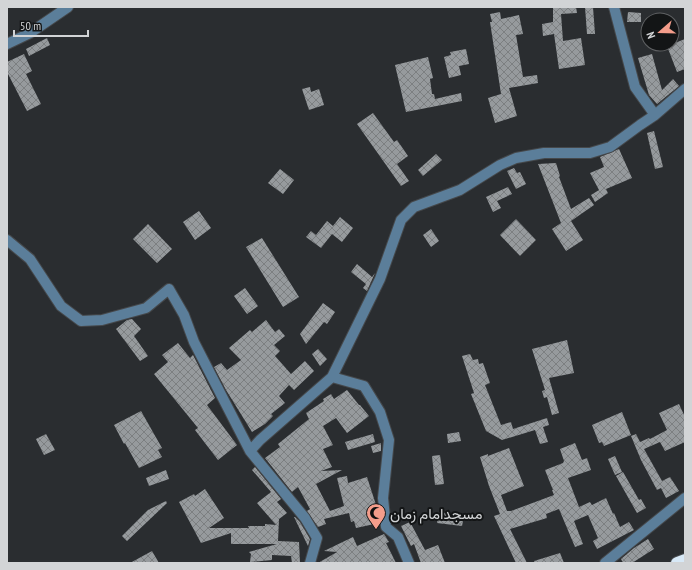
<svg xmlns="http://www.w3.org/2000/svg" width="692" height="570" font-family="'PT Sans Narrow',Vazirmatn,sans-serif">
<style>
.building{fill:url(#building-cross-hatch)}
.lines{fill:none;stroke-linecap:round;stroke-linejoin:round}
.minor-casing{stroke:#45484b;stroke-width:12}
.highway-casing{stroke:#45484b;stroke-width:14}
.minor{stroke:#5b7e9a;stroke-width:10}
.highway{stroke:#d7e8f6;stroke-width:12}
.labels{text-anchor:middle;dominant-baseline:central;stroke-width:4;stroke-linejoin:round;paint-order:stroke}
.poi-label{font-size:15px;fill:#d2d4d6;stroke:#131516;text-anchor:start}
</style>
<defs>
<pattern id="building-cross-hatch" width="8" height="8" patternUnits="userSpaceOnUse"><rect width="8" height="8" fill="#969a9d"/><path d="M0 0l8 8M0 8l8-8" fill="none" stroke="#7c7f81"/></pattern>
</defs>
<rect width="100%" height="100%" fill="#2a2d30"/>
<path class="building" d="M 553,7 L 576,7 L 577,13 L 561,14 L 563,41 L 581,38 L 585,65 L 559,69 L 554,34 L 543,36 L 542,24 L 553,22 Z
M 585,7 L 593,7 L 595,34 L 587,34 Z
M 500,12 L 501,19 L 519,15 L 523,34 L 516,35 L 523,77 L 537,75 L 538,83 L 509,88 L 517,116 L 495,123 L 488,98 L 501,94 L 490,22 L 492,22 L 490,14 Z
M 628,12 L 641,13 L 641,22 L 627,22 Z
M 47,38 L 50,45 L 29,56 L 26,49 Z
M 685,39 L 685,69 L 677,72 L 667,46 Z
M 466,49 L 469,64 L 459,66 L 461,75 L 449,78 L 444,57 L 451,55 L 450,52 Z
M 24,54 L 32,71 L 26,74 L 41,104 L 27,111 L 7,72 L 7,62 Z
M 652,54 L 662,90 L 673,79 L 679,86 L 657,104 L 649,95 L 638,58 Z
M 428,57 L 433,78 L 430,79 L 432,94 L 434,94 L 435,99 L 461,93 L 462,101 L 406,112 L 395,65 Z
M 310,87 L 311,92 L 319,89 L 324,105 L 309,110 L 302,89 Z
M 373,113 L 394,142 L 397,140 L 408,156 L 397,164 L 409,181 L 401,186 L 357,124 Z
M 654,131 L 663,167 L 655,169 L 647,133 Z
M 619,149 L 632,178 L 606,189 L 608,193 L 595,202 L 591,195 L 599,190 L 590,173 L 604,167 L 600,157 Z
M 436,154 L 442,160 L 423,176 L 418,170 Z
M 556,163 L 560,176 L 559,177 L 571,209 L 589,198 L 594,205 L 571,221 L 583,240 L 566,251 L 552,229 L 561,223 L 538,164 Z
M 514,168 L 517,173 L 520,172 L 526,184 L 516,189 L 507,171 Z
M 280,169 L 294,180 L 283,194 L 268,183 Z
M 508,187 L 512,194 L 497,201 L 501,208 L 493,212 L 486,197 Z
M 199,211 L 211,228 L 195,240 L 183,222 Z
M 340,217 L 353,228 L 342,242 L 332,234 L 321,248 L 306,237 L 311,231 L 316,235 L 327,221 L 333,226 Z
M 516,219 L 536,240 L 520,256 L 500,235 Z
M 148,224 L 172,249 L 157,263 L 133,239 Z
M 431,229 L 439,241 L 431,247 L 423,235 Z
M 262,238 L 299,297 L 283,307 L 246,247 Z
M 357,264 L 372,277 L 375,273 L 367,291 L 363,288 L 366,284 L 351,272 Z
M 245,288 L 258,306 L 247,314 L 234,296 Z
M 323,303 L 335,312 L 327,324 L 324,322 L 306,344 L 300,334 Z
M 132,319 L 141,329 L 134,336 L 148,356 L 140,361 L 116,329 L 127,320 Z
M 266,320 L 275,332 L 279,329 L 285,336 L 274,345 L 280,351 L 275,356 L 291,374 L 305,361 L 314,371 L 294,390 L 289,385 L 279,396 L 285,403 L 271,414 L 273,416 L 265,424 L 252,432 L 226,390 L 214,367 L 221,363 L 227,370 L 241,360 L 229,348 L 250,330 L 252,332 Z
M 567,340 L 574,373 L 549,378 L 559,413 L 552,415 L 547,397 L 544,398 L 542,391 L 545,390 L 532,349 Z
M 178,343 L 190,358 L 193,355 L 215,398 L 207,405 L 237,445 L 218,460 L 195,430 L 198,428 L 154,374 L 168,362 L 162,355 Z
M 318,349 L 327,359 L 320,366 L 312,354 Z
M 470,354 L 473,360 L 478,359 L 479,364 L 483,363 L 490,383 L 485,385 L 501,425 L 511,422 L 513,429 L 547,418 L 549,425 L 543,427 L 548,442 L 540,444 L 535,430 L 502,440 L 486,431 L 471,394 L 474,393 L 462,356 Z
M 347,390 L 359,405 L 360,405 L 369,416 L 347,433 L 336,418 L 323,426 L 333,445 L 323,449 L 332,467 L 321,471 L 342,470 L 316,484 L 330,511 L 344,506 L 337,478 L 347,476 L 348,483 L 367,477 L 377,508 L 379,523 L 356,528 L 354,521 L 351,522 L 349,513 L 324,519 L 326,524 L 318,527 L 307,511 L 310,509 L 298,487 L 292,492 L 265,458 L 280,447 L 278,444 L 309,419 L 306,413 L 324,401 L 323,399 L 331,394 L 334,399 Z
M 679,404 L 685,417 L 685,442 L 665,451 L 660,442 L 644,449 L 662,481 L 670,477 L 679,491 L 666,498 L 661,488 L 657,490 L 641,460 L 631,436 L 636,434 L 640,442 L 649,438 L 650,439 L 667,430 L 659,413 Z
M 141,411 L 162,448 L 158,450 L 162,457 L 139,468 L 125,443 L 124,444 L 114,425 Z
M 622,412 L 631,435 L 604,446 L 602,442 L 599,443 L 592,425 Z
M 459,432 L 461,441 L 448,443 L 447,434 Z
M 46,434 L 55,450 L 44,455 L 36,439 Z
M 373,434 L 375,442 L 348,450 L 345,442 Z
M 381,443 L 381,451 L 373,453 L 371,446 Z
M 575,443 L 582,460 L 587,458 L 591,470 L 568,478 L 579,507 L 590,502 L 592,505 L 606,498 L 613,514 L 614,513 L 620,527 L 629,522 L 634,530 L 597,549 L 593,541 L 598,538 L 588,515 L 574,521 L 583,544 L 575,547 L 559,509 L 546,514 L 547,518 L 510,529 L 527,563 L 516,563 L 494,516 L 500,514 L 489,486 L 480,457 L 488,454 L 488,456 L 509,448 L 524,486 L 501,495 L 507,511 L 511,511 L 554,495 L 552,490 L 553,490 L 545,470 L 563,463 L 564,461 L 560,449 Z
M 440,455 L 444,484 L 435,485 L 432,456 Z
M 615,456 L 622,472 L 615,475 L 608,459 Z
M 255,467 L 281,499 L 277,502 L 287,513 L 279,519 L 278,541 L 299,542 L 300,563 L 292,563 L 291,556 L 272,555 L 272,560 L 250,562 L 251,554 L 249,552 L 277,544 L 231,544 L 231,533 L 201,543 L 179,502 L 194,494 L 195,496 L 205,489 L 224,518 L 209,528 L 249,528 L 248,526 L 265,526 L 265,524 L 276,525 L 257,503 L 271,492 L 252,470 Z
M 166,470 L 169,479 L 149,486 L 146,478 Z
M 623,472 L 639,500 L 641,499 L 646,508 L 637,513 L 616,476 Z
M 166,501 L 167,503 L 127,541 L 122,536 L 148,510 Z
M 439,512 L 464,516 L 462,526 L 437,523 Z
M 294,517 L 295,517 L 300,522 L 310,539 L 308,546 Z
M 410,522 L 425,550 L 438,545 L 445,563 L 421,563 L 414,544 L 411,546 L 401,526 Z
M 384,534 L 389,542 L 386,543 L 396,563 L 318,563 L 337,552 L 324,551 L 353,537 L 357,546 Z
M 648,539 L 654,549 L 632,563 L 623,563 L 621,559 L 634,548 Z
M 152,551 L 159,563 L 130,563 Z
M 560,553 L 564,563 L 534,563 L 534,561 Z"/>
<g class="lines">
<g class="minor-casing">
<path id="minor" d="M 614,7 L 635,87 L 655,115
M 7,44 L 30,33 L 68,7
M 7,240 L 30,259 L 61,306 L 81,321 L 102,320 L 146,308 L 169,289 L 184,315 L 194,342 L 250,451 L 305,518 L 317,538 L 310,563
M 332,377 L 364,386 L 380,412 L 389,440 L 383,498 L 386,527 L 398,537 L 409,563
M 250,451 L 260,440 L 332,377 L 380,279 L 401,220 L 414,207 L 460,190 L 500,165 L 516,158 L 544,153 L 590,153 L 610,147 L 640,125 L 655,115 L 685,89
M 605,563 L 685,498"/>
</g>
<g class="highway-casing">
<path id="highway" d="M 677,563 L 685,560"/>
</g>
<use href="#minor" class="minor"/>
<use href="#highway" class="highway"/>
</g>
<defs>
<g id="mosque-pin" transform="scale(1)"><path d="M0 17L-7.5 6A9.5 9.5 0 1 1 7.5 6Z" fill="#f49d8b" stroke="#131516"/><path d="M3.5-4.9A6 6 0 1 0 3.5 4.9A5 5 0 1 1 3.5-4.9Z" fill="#111"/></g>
</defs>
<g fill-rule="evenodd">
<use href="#mosque-pin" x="376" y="513"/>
</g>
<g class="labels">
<g class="poi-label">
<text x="390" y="513">مسجدامام زمان</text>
</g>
</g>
<rect width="692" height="570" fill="none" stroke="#d2d4d6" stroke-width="16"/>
<g transform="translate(660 32) rotate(250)"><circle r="19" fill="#131516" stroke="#5f6163"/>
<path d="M0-3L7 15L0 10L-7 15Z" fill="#f49d8b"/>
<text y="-6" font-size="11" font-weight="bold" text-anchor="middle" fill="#d2d4d6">N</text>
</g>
<path d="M14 30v6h74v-6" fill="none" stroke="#d2d4d6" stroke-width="2"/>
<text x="20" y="30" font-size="12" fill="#d2d4d6" stroke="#131516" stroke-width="3" paint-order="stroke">50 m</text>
</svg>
